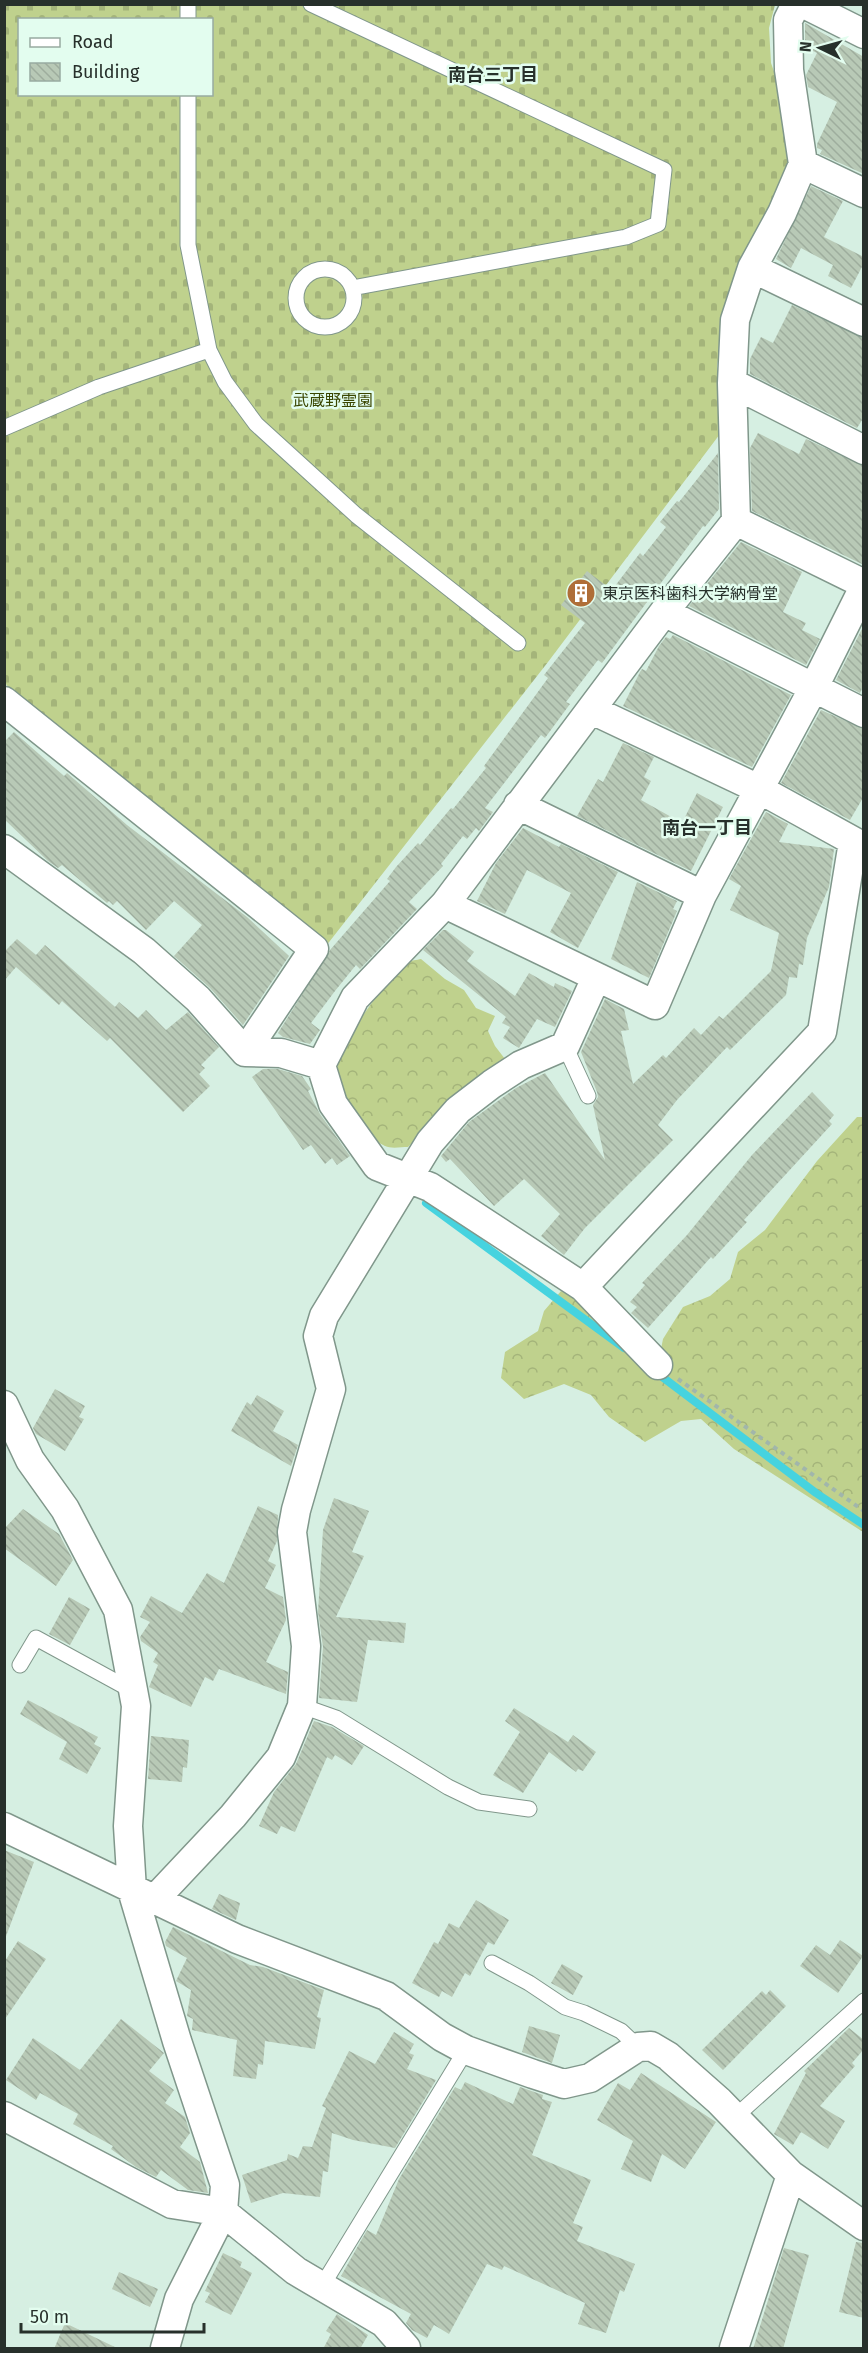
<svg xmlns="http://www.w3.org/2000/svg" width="868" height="2353" font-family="'Fira Sans','Noto Sans JP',sans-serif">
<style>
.forest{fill:url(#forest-crowns)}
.cemetery{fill:url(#cemetery-stones);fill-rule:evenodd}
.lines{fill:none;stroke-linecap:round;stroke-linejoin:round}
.stream{stroke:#46d3df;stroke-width:8}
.building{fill:url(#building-back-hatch)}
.lane-casing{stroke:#80978b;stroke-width:17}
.street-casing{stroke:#80978b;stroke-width:31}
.path{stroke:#a1b6ab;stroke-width:4;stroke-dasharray:4.5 4.5;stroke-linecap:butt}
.lane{stroke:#fff;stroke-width:15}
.street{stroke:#fff;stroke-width:28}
.labels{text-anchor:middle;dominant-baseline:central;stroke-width:5;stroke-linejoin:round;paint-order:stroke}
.park-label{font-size:16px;fill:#3a4600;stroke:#e3fdef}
.poi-label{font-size:16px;fill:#27302b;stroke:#e3fdef;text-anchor:start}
.neighbourhood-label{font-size:18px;font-weight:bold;fill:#27302b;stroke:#e3fdef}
</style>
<defs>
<pattern id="forest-crowns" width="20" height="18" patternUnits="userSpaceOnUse" patternTransform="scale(1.5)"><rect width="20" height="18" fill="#bfd18d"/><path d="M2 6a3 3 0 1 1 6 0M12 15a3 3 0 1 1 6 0" fill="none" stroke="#a4b47a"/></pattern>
<pattern id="cemetery-stones" width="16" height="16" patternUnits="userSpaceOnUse" patternTransform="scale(1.5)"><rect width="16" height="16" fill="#bfd18d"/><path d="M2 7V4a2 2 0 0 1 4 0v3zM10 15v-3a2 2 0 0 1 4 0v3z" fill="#a4b47a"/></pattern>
<pattern id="building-back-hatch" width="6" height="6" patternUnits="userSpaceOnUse" patternTransform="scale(1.5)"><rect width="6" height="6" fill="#b8c9b6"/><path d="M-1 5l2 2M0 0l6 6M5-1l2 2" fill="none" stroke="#9ead9d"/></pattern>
</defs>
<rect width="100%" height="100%" fill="#d6efe2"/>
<path class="forest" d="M 421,959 L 445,979 L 464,990 L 476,1008 L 495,1016 L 488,1031 L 495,1046 L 505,1059 C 475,1090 438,1115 408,1147 C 401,1147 391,1149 385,1146 C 359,1134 333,1098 335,1068 C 336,1049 390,974 407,963 C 411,960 417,960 421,959 Z
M 857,1117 L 863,1117 L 863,1532 L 734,1449 L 701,1419 L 681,1421 L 645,1442 L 609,1417 L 591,1395 L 564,1384 L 524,1399 L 501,1378 L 505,1352 L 538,1331 L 544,1311 L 561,1291 L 661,1349 L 663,1339 L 683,1307 L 710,1296 L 730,1279 L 738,1252 L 765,1230 L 817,1161 Z"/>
<path class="cemetery" d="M 4,5 L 775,5 L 769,28 L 771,63 L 779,86 L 790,155 L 772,210 L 723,320 L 717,367 L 726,426 L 548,662 L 326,946 L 20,701 L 5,683 ZM 20,20 L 212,20 L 212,94 L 20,94 Z"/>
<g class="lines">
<path class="stream" d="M 426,1203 L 624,1348
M 657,1373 L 816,1493 L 864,1525"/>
</g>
<path class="building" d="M 805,23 L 864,57 L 864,174 L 820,154 L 822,150 L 817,148 L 817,144 L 837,102 L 808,87 L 806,75 L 817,53 L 805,47 Z
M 811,186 L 843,201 L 824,237 L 864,257 L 864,263 L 851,288 L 828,276 L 833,265 L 801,248 L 791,268 L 776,259 Z
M 792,305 L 864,338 L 864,417 L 857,428 L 750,374 L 750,359 L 761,337 L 773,343 Z
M 758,433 L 799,454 L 806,439 L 864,466 L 864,565 L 752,511 L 750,448 Z
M 718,453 L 719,509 L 705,527 L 703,526 L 602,663 L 598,660 L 566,702 L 570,704 L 545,738 L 541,735 L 485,808 L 493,812 L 479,831 L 476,828 L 467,839 L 463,836 L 441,864 L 443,866 L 409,902 L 417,909 L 360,969 L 356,965 L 335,991 L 311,1023 L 320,1030 L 310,1044 L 283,1037 L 278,1033 L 330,950 L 390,881 L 387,879 L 396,867 L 418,843 L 420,845 L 451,808 L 453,809 L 486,768 L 484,766 L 548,678 L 544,675 L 585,623 L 561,605 L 587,571 L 612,590 L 640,553 L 643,556 L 666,527 L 660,522 L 677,501 L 679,502 Z
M 741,542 L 802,572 L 783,612 L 806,623 L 802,630 L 820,639 L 806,665 L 689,606 Z
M 864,625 L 864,685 L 860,693 L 836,680 Z
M 673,635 L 791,695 L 752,767 L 623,706 L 640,672 L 642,669 L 646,671 L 659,646 L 666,637 L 670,639 Z
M 821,710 L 864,729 L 864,796 L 850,820 L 781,783 Z
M 14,732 L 64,776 L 67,773 L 127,825 L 247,917 L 289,956 L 243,1025 L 210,988 L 174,956 L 202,925 L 174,901 L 146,930 L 117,901 L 113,905 L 109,901 L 107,903 L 62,865 L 58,868 L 48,861 L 4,819 L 4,742 Z
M 623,743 L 654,757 L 644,777 L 651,781 L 641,800 L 682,823 L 697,793 L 723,807 L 691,871 L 577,816 L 598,779 L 603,782 Z
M 766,812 L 788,824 L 779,842 L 834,849 L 829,887 L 807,938 L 803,965 L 799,964 L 797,978 L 789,977 L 786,995 L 730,1050 L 727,1047 L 677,1100 L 658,1125 L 673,1140 L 585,1228 L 564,1255 L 541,1236 L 560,1214 L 524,1179 L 494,1206 L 450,1159 L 446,1162 L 441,1156 L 469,1122 L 516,1088 L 545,1073 L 605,1160 L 593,1105 L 598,1097 L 597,1092 L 581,1052 L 605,999 L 624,1009 L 629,1030 L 621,1031 L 633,1084 L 663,1055 L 666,1058 L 694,1028 L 701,1035 L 719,1016 L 723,1019 L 771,971 L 779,933 L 730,910 L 741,886 L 729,879 Z
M 523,828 L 559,847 L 561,844 L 618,872 L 578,948 L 550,932 L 571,893 L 527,870 L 505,914 L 477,901 L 496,863 Z
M 637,882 L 677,901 L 673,909 L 677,911 L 649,978 L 611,959 Z
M 443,930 L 446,930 L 474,952 L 467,961 L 515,996 L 529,973 L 554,987 L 555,983 L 572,991 L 555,1027 L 537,1019 L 519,1048 L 503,1038 L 510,1027 L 502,1023 L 506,1017 L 423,950 Z
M 17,939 L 36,955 L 45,945 L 115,1007 L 119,1002 L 138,1018 L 146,1010 L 166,1030 L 188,1012 L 219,1047 L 201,1065 L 205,1068 L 199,1074 L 210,1086 L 183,1112 L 110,1038 L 107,1041 L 62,1001 L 59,1005 L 16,967 L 4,981 L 4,952 Z
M 263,1069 L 278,1069 L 302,1076 L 311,1089 L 308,1091 L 320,1114 L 350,1156 L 337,1165 L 332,1158 L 325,1164 L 311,1145 L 303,1150 L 252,1077 Z
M 812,1092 L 834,1115 L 829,1121 L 832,1124 L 744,1220 L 747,1222 L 713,1259 L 711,1257 L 648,1328 L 631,1313 L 637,1307 L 630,1302 L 645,1285 L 642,1283 L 687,1235 L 752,1155 Z
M 55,1389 L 85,1406 L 79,1417 L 84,1419 L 65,1451 L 36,1434 L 33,1428 Z
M 257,1395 L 284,1411 L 273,1431 L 298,1445 L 291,1466 L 231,1431 L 247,1402 L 251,1405 Z
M 334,1498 L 369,1511 L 352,1552 L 364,1556 L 336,1617 L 406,1623 L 404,1643 L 368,1640 L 357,1702 L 319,1698 L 323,1647 L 318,1612 L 323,1530 Z
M 258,1506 L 278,1515 L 277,1541 L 268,1561 L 276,1565 L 265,1588 L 283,1597 L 286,1620 L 266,1662 L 288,1672 L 286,1694 L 219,1669 L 213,1681 L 205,1677 L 191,1707 L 149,1687 L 158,1665 L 153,1662 L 158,1653 L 141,1641 L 140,1637 L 150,1622 L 140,1617 L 151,1596 L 182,1613 L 207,1573 L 224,1583 Z
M 23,1509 L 59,1534 L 73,1560 L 56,1586 L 4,1548 L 4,1529 Z
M 69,1597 L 90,1609 L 70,1645 L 49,1634 Z
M 28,1700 L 98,1737 L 94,1744 L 101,1748 L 87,1774 L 59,1759 L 67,1742 L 20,1714 Z
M 514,1708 L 568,1742 L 573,1735 L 596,1752 L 583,1771 L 578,1769 L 576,1772 L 549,1752 L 523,1793 L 493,1775 L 520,1732 L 505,1721 Z
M 314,1721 L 332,1727 L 364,1746 L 352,1765 L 335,1755 L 332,1760 L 327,1757 L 295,1832 L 281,1826 L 277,1834 L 259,1826 L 274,1792 L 296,1764 Z
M 151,1736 L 189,1740 L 187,1768 L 183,1767 L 182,1782 L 148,1779 Z
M 4,1850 L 34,1862 L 5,1939 L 4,1939 Z
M 219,1894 L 240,1903 L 236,1920 L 212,1909 Z
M 476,1900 L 509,1920 L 494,1945 L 488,1942 L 470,1976 L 465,1973 L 452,1997 L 442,1991 L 439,1997 L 412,1983 L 434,1942 L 438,1944 L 449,1923 L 459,1928 Z
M 173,1927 L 250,1965 L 263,1967 L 324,1990 L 317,2017 L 321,2018 L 315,2049 L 265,2041 L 263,2065 L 258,2064 L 256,2079 L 233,2076 L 237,2040 L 192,2030 L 193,2019 L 187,2016 L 191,1990 L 176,1981 L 187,1958 L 166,1946 L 165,1942 Z
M 840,1940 L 863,1956 L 838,1993 L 800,1966 L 816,1945 L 830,1955 Z
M 18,1941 L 46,1959 L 5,2019 L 5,1961 Z
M 562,1964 L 583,1976 L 573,1995 L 551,1983 Z
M 770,1990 L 786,2006 L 723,2070 L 702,2050 L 762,1991 L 766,1995 Z
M 121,2019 L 164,2053 L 149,2071 L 174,2090 L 165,2103 L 185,2117 L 190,2133 L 180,2147 L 200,2162 L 208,2193 L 188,2190 L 161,2170 L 156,2177 L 136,2167 L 111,2149 L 113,2146 L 73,2124 L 78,2114 L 40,2093 L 36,2100 L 6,2080 L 33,2038 L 80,2070 Z
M 529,2026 L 560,2035 L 552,2063 L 522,2052 Z
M 849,2028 L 864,2040 L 864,2049 L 852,2063 L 855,2066 L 820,2106 L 845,2121 L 828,2149 L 801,2132 L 793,2145 L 774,2134 L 806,2073 L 804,2071 Z
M 394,2032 L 414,2044 L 409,2053 L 414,2055 L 407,2069 L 436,2080 L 395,2148 L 353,2140 L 332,2133 L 328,2172 L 323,2171 L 320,2197 L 283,2193 L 251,2203 L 242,2175 L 287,2160 L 288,2154 L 298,2158 L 303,2146 L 312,2147 L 326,2108 L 322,2106 L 349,2051 L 375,2064 Z
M 641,2073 L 716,2122 L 685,2169 L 662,2154 L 651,2182 L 621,2169 L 633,2141 L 597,2120 L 618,2083 L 630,2090 Z
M 465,2082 L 513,2104 L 520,2087 L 543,2095 L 542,2099 L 552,2102 L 532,2155 L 591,2180 L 573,2223 L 583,2227 L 577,2241 L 635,2264 L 624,2292 L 620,2290 L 606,2333 L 578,2324 L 585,2303 L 504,2266 L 502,2270 L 487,2264 L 449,2334 L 434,2325 L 427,2338 L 412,2330 L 406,2323 L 411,2314 L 341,2276 L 367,2230 L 376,2235 L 399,2179 L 455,2087 L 461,2090 Z
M 856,2242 L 864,2243 L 864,2318 L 839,2312 Z
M 784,2248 L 809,2255 L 783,2349 L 753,2349 Z
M 223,2253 L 242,2262 L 240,2267 L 252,2273 L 231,2315 L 205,2302 L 210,2293 L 205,2291 Z
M 119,2272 L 158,2289 L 150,2307 L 112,2289 Z
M 337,2314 L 368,2335 L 360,2349 L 323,2349 L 331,2334 L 326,2331 Z
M 65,2323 L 119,2349 L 54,2349 Z"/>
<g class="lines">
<g class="lane-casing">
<path id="lane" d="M 311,4 L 664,170 L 658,224 L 626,237 L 352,288
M 188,20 L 188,4
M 188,94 L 188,245 L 209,350 L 225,382 L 256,424 L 356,515 L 518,643
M296 298a29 29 0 1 1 58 0a29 29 0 1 1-58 0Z
M 4,428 L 99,387 L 209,350
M 565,1046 L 588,1096
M 20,1665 L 36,1638 L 133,1691
M 302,1706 L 336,1718 L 448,1787 L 479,1802 L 529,1809
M 492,1963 L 529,1983 L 565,2007 L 584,2013 L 621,2031 L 638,2047
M 735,2117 L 864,2001
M 322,2286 L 466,2050"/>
</g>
<g class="street-casing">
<path id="street" d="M 804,4 L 864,34
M 803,164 L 864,193
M 752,268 L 864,322
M 732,383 L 864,450
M 736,521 L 864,584
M 664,612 L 864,713
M 4,701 L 314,949 L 245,1052
M 592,710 L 759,789 L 864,847
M 518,805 L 702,895
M 4,849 L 144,951 L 198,999 L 245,1052 L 281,1053 L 321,1065 L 333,1104 L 377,1166 L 430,1187 L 583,1287 L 658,1365
M 445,904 L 655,1005 L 702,895 L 813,689 L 864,587
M 321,1065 L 355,998 L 445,904 L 664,612 L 736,521 L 732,383 L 735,320 L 752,268 L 782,213 L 803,164 L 789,70 L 788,20 L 796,4
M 583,1287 L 822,1032 L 853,842
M 4,1405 L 30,1460 L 65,1509 L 118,1610 L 136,1706 L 128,1826 L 132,1890 L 177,2041 L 225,2185 L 223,2212 L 179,2299 L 165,2348
M 4,1827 L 237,1939 L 386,1996 L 442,2037 L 466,2050 L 533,2074 L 564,2084 L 590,2078 L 638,2047 L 651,2046 L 668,2056 L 719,2101 L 791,2175 L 864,2226
M 154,1900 L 233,1816 L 281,1757 L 302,1706 L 306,1646 L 292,1532 L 296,1510 L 331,1389 L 318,1336 L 324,1316 L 430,1142 L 458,1110 L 492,1084 L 521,1065 L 565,1046 L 596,978
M 4,2116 L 172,2204 L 223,2212 L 296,2271 L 384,2323 L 406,2348
M 734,2348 L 791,2175"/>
</g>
<path class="path" d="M 678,1379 L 864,1511"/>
<use href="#lane" class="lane"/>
<use href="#street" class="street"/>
</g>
<defs>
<g id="building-disc" transform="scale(1.5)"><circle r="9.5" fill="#af6e38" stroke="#e3fdef"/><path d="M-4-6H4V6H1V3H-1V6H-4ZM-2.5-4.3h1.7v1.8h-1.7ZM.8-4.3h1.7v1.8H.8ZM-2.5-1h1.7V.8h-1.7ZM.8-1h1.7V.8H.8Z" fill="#fff"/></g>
</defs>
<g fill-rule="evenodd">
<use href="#building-disc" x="581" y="593"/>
</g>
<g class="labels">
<g class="park-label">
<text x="333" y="400">武蔵野霊園</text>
</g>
<g class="poi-label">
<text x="602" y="593">東京医科歯科大学納骨堂</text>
</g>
<g class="neighbourhood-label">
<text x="493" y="75">南台三丁目</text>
<text x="707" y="828">南台一丁目</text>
</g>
</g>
<rect width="868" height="2353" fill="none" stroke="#27302b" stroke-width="12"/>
<rect x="18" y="18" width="195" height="78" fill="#e3fdef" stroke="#98aba1" stroke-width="1.5"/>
<rect x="30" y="38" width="30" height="9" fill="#ffffff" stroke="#98aba1" stroke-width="1.5"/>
<text x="72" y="48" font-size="18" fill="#27302b">Road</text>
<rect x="30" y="63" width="30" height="18" fill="url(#building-back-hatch)" stroke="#98aba1" stroke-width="1.5"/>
<text x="72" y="78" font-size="18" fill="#27302b">Building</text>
<g transform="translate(820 48) rotate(275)" stroke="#e3fdef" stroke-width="4.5" paint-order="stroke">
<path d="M0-4.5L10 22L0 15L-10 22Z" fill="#27302b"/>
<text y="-9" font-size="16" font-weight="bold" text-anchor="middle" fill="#27302b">N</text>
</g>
<path d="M21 2323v9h183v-9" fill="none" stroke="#27302b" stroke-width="3"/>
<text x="30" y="2323" font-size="18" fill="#27302b" stroke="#e3fdef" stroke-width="4.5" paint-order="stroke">50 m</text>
</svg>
